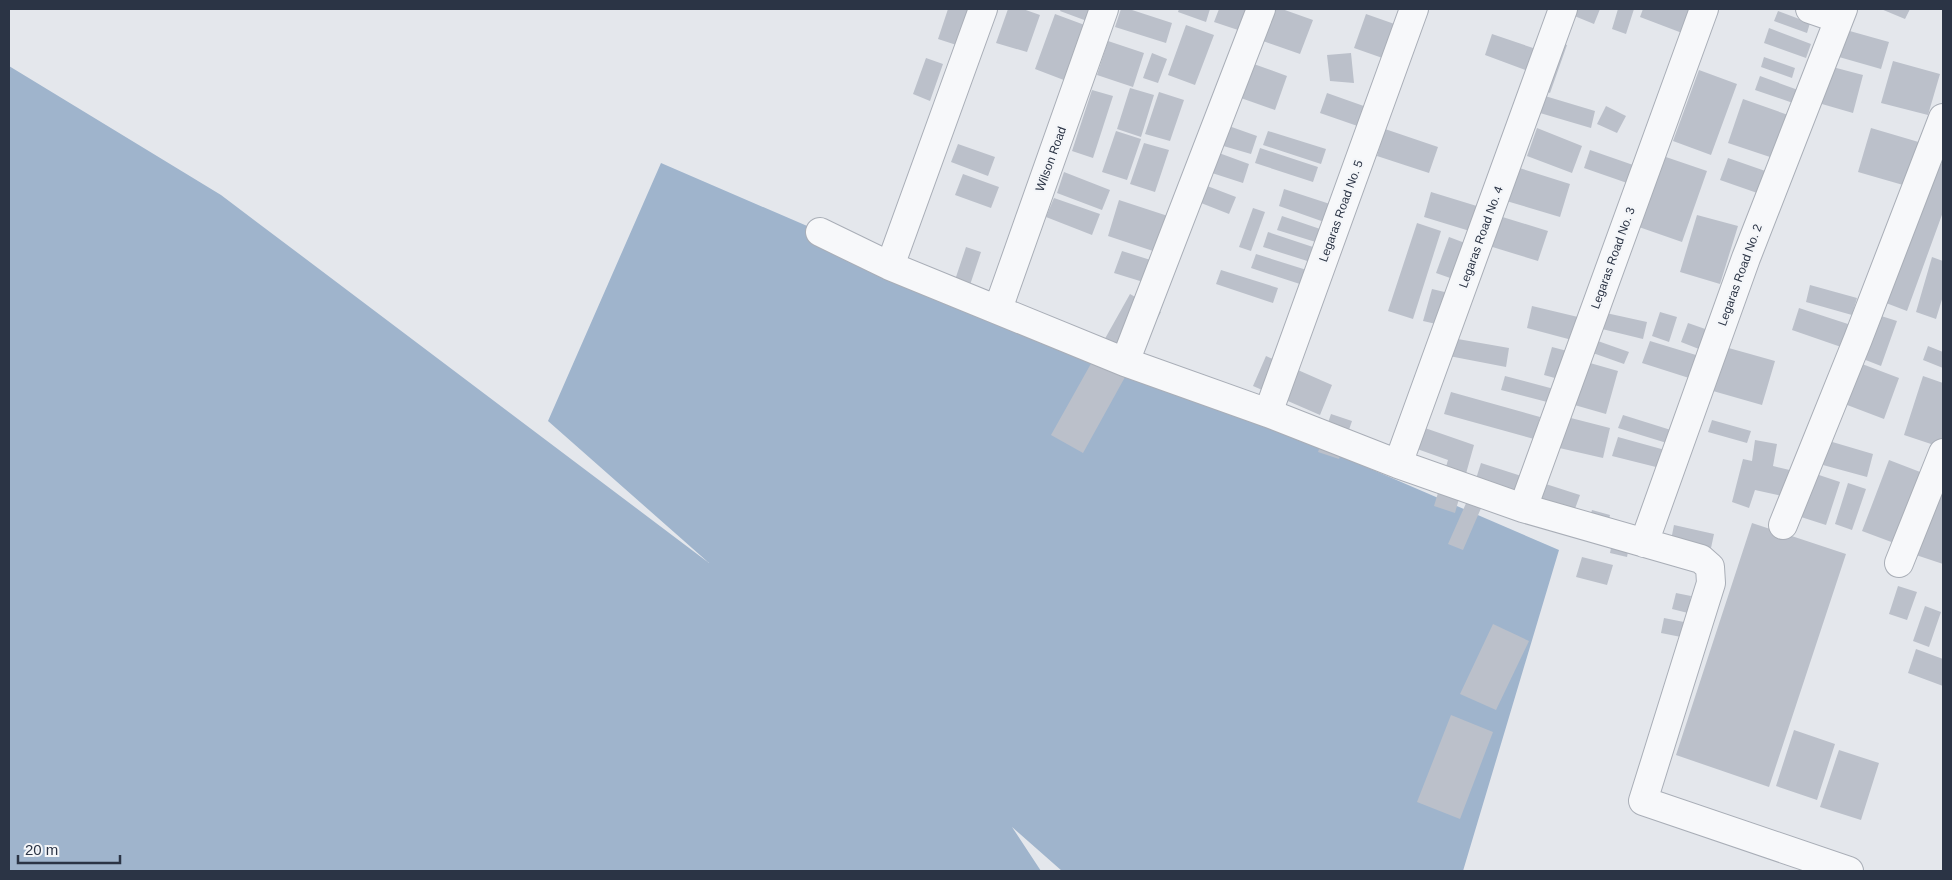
<svg xmlns="http://www.w3.org/2000/svg" width="1952" height="880" font-family="Arial,sans-serif">
<style>
.water{fill:#9fb4cc}
.building{fill:#bbc0ca}
.lines{fill:none;stroke-linecap:round;stroke-linejoin:round}
.street-casing{stroke:#a9aeb7;stroke-width:30}
.street{stroke:#f7f8fa;stroke-width:28}
.labels{text-anchor:middle;dominant-baseline:central;stroke-width:4.5;stroke-linejoin:round;paint-order:stroke}
.street-label{font-size:12px;fill:#2b3445;stroke:#f4f6f9}
</style>
<rect width="100%" height="100%" fill="#e4e7ec"/>
<path class="water" d="M 9,66 L 221,195 L 709,563 L 548,421 L 661,163 L 1559,550 L 1463,871 L 1062,871 L 1012,827 L 1041,871 L 9,871 Z"/>
<path class="building" d="M 948,9 L 992,9 L 978,52 L 938,39 Z
M 1008,9 L 1023,9 L 1040,15 L 1027,52 L 996,43 Z
M 1061,9 L 1092,9 L 1095,24 L 1060,11 Z
M 1121,9 L 1129,9 L 1172,23 L 1166,43 L 1115,27 Z
M 1179,9 L 1210,9 L 1206,22 L 1178,12 Z
M 1219,9 L 1243,9 L 1251,12 L 1244,32 L 1214,22 Z
M 1275,9 L 1282,9 L 1313,20 L 1300,54 L 1263,41 Z
M 1575,9 L 1600,9 L 1594,24 L 1572,15 Z
M 1618,9 L 1634,9 L 1626,34 L 1612,29 Z
M 1643,9 L 1700,9 L 1690,36 L 1640,17 Z
M 1881,9 L 1910,9 L 1905,19 Z
M 1778,11 L 1810,23 L 1807,33 L 1774,21 Z
M 1055,14 L 1090,27 L 1069,82 L 1035,69 Z
M 1366,14 L 1403,27 L 1391,61 L 1354,48 Z
M 1186,25 L 1214,35 L 1195,85 L 1168,75 Z
M 1769,28 L 1811,44 L 1806,58 L 1764,43 Z
M 1839,28 L 1889,42 L 1881,69 L 1832,55 Z
M 1492,34 L 1536,49 L 1528,71 L 1485,55 Z
M 1108,41 L 1144,53 L 1133,87 L 1097,75 Z
M 1555,41 L 1567,45 L 1550,93 L 1539,88 Z
M 1152,53 L 1167,59 L 1158,83 L 1143,78 Z
M 1351,53 L 1354,83 L 1330,81 L 1327,55 Z
M 1764,57 L 1795,68 L 1792,78 L 1761,67 Z
M 926,58 L 943,64 L 930,101 L 913,94 Z
M 1893,61 L 1940,74 L 1928,115 L 1881,103 Z
M 1251,63 L 1287,76 L 1275,110 L 1238,97 Z
M 1825,65 L 1863,75 L 1853,113 L 1815,102 Z
M 1699,70 L 1737,84 L 1711,155 L 1673,141 Z
M 1760,76 L 1798,90 L 1793,103 L 1755,90 Z
M 1130,88 L 1154,95 L 1141,137 L 1117,129 Z
M 1092,90 L 1113,96 L 1093,158 L 1072,151 Z
M 1159,92 L 1184,100 L 1170,141 L 1145,134 Z
M 1327,93 L 1375,110 L 1369,130 L 1320,113 Z
M 1545,96 L 1595,111 L 1591,128 L 1540,113 Z
M 1743,99 L 1791,116 L 1776,159 L 1728,143 Z
M 1606,106 L 1626,116 L 1617,133 L 1597,124 Z
M 1226,125 L 1257,136 L 1251,154 L 1220,145 Z
M 1537,128 L 1582,146 L 1572,173 L 1527,156 Z
M 1871,128 L 1922,143 L 1910,187 L 1858,172 Z
M 1385,129 L 1438,147 L 1429,173 L 1377,156 Z
M 1116,131 L 1141,139 L 1127,180 L 1102,172 Z
M 1268,131 L 1326,149 L 1321,164 L 1263,145 Z
M 1144,143 L 1169,150 L 1155,192 L 1130,184 Z
M 958,144 L 995,157 L 988,176 L 951,162 Z
M 1260,148 L 1318,167 L 1313,182 L 1255,163 Z
M 1590,150 L 1636,166 L 1630,184 L 1584,168 Z
M 1219,153 L 1249,164 L 1243,183 L 1212,173 Z
M 1660,155 L 1707,171 L 1682,242 L 1636,226 Z
M 1728,158 L 1771,173 L 1763,195 L 1720,180 Z
M 1938,162 L 1943,164 L 1943,212 L 1907,311 L 1886,303 Z
M 1513,166 L 1570,184 L 1560,217 L 1503,200 Z
M 1064,172 L 1110,190 L 1102,210 L 1057,193 Z
M 963,174 L 999,187 L 991,208 L 955,195 Z
M 1202,184 L 1236,197 L 1229,214 L 1196,201 Z
M 1284,189 L 1333,205 L 1327,223 L 1279,206 Z
M 1431,192 L 1480,207 L 1473,232 L 1424,217 Z
M 1054,198 L 1100,214 L 1092,235 L 1046,217 Z
M 1119,200 L 1174,218 L 1162,254 L 1108,236 Z
M 1253,208 L 1265,212 L 1251,251 L 1239,247 Z
M 1496,215 L 1548,231 L 1538,261 L 1486,245 Z
M 1697,215 L 1738,226 L 1720,284 L 1680,272 Z
M 1282,216 L 1326,231 L 1322,244 L 1277,230 Z
M 1417,223 L 1441,231 L 1413,319 L 1388,311 Z
M 1268,232 L 1325,251 L 1320,265 L 1263,247 Z
M 1449,237 L 1465,243 L 1453,279 L 1436,273 Z
M 966,247 L 981,252 L 970,285 L 955,280 Z
M 1122,251 L 1160,263 L 1153,285 L 1114,273 Z
M 1256,254 L 1313,272 L 1309,287 L 1251,268 Z
M 1932,257 L 1943,261 L 1943,296 L 1936,319 L 1916,312 Z
M 1221,270 L 1278,288 L 1273,303 L 1216,284 Z
M 1810,285 L 1857,298 L 1852,315 L 1806,302 Z
M 1432,289 L 1453,294 L 1445,326 L 1423,321 Z
M 1130,294 L 1161,312 L 1083,453 L 1051,435 Z
M 1532,306 L 1578,317 L 1572,340 L 1527,328 Z
M 1799,308 L 1851,325 L 1844,348 L 1792,330 Z
M 1660,312 L 1677,317 L 1669,342 L 1652,336 Z
M 1606,313 L 1647,322 L 1643,339 L 1602,329 Z
M 1878,315 L 1897,321 L 1881,366 L 1863,359 Z
M 1688,323 L 1711,331 L 1704,351 L 1681,342 Z
M 1452,338 L 1509,348 L 1506,367 L 1449,356 Z
M 1595,340 L 1629,352 L 1624,364 L 1590,352 Z
M 1650,341 L 1696,355 L 1689,378 L 1642,363 Z
M 1718,345 L 1775,361 L 1762,405 L 1706,389 Z
M 1928,346 L 1943,352 L 1943,368 L 1923,360 Z
M 1552,347 L 1571,352 L 1562,380 L 1544,375 Z
M 1266,356 L 1332,385 L 1320,415 L 1253,386 Z
M 1849,359 L 1899,378 L 1884,419 L 1834,400 Z
M 1583,361 L 1618,371 L 1606,414 L 1571,404 Z
M 1505,376 L 1554,389 L 1551,403 L 1501,390 Z
M 1923,376 L 1943,383 L 1943,448 L 1904,435 Z
M 1451,392 L 1540,417 L 1534,439 L 1444,414 Z
M 1331,414 L 1352,421 L 1339,459 L 1318,452 Z
M 1623,415 L 1674,431 L 1670,444 L 1618,428 Z
M 1563,416 L 1610,428 L 1603,458 L 1555,447 Z
M 1399,419 L 1474,445 L 1455,513 L 1434,506 L 1448,460 L 1392,440 Z
M 1712,420 L 1751,431 L 1747,443 L 1708,432 Z
M 1618,437 L 1665,450 L 1660,468 L 1612,456 Z
M 1755,440 L 1777,444 L 1773,466 L 1798,472 L 1791,498 L 1755,490 L 1749,508 L 1732,502 L 1743,459 L 1752,461 Z
M 1829,441 L 1873,454 L 1867,477 L 1823,465 Z
M 1889,460 L 1928,475 L 1902,546 L 1862,531 Z
M 1481,463 L 1580,495 L 1572,517 L 1474,485 Z
M 1816,474 L 1840,482 L 1826,525 L 1801,517 Z
M 1848,483 L 1866,489 L 1852,530 L 1835,524 Z
M 1937,491 L 1943,492 L 1943,564 L 1916,555 Z
M 1471,492 L 1485,499 L 1463,550 L 1448,544 Z
M 1592,510 L 1610,515 L 1606,532 L 1587,526 Z
M 1752,523 L 1846,554 L 1769,787 L 1676,755 Z
M 1674,525 L 1714,534 L 1711,548 L 1671,540 Z
M 1614,533 L 1631,537 L 1627,557 L 1610,553 Z
M 1582,557 L 1613,565 L 1607,585 L 1576,577 Z
M 1898,586 L 1917,592 L 1907,620 L 1889,614 Z
M 1676,593 L 1691,596 L 1688,613 L 1672,609 Z
M 1925,606 L 1941,612 L 1929,647 L 1913,641 Z
M 1664,618 L 1689,623 L 1686,638 L 1661,633 Z
M 1493,624 L 1529,641 L 1496,710 L 1460,694 Z
M 1916,649 L 1943,659 L 1943,686 L 1908,673 Z
M 1451,715 L 1493,732 L 1460,819 L 1417,802 Z
M 1794,730 L 1835,744 L 1817,800 L 1776,786 Z
M 1839,750 L 1879,763 L 1861,820 L 1820,807 Z"/>
<g class="lines">
<g class="street-casing">
<path id="street" d="M 1810,9 L 1839,19
M 820,232 L 890,266 L 1125,362 L 1268,413 L 1398,464 L 1523,508 L 1701,559 L 1710,567 L 1711,583 L 1643,801 L 1849,871
M 890,266 L 983,9
M 998,309 L 1104,9
M 1125,362 L 1261,9
M 1268,413 L 1414,9
M 1398,464 L 1563,9
M 1523,508 L 1704,9
M 1783,525 L 1858,339 L 1943,118
M 1644,543 L 1746,258 L 1843,9
M 1899,563 L 1943,453"/>
</g>
<use href="#street" class="street"/>
</g>
<g class="labels">
<g class="street-label">
<text transform="translate(1051 159) rotate(-70)">Wilson Road</text>
<text transform="translate(1341 211) rotate(-70)">Legaras Road No. 5</text>
<text transform="translate(1481 237) rotate(-70)">Legaras Road No. 4</text>
<text transform="translate(1613 258) rotate(-70)">Legaras Road No. 3</text>
<text transform="translate(1740 275) rotate(-70)">Legaras Road No. 2</text>
</g>
</g>
<rect width="1952" height="880" fill="none" stroke="#2b3445" stroke-width="20"/>
<path d="M18 855v8h102v-8" fill="none" stroke="#2b3445" stroke-width="2.5"/>
<text x="25" y="855" font-size="15" fill="#2b3445" stroke="#f4f6f9" stroke-width="4" paint-order="stroke">20 m</text>
</svg>
